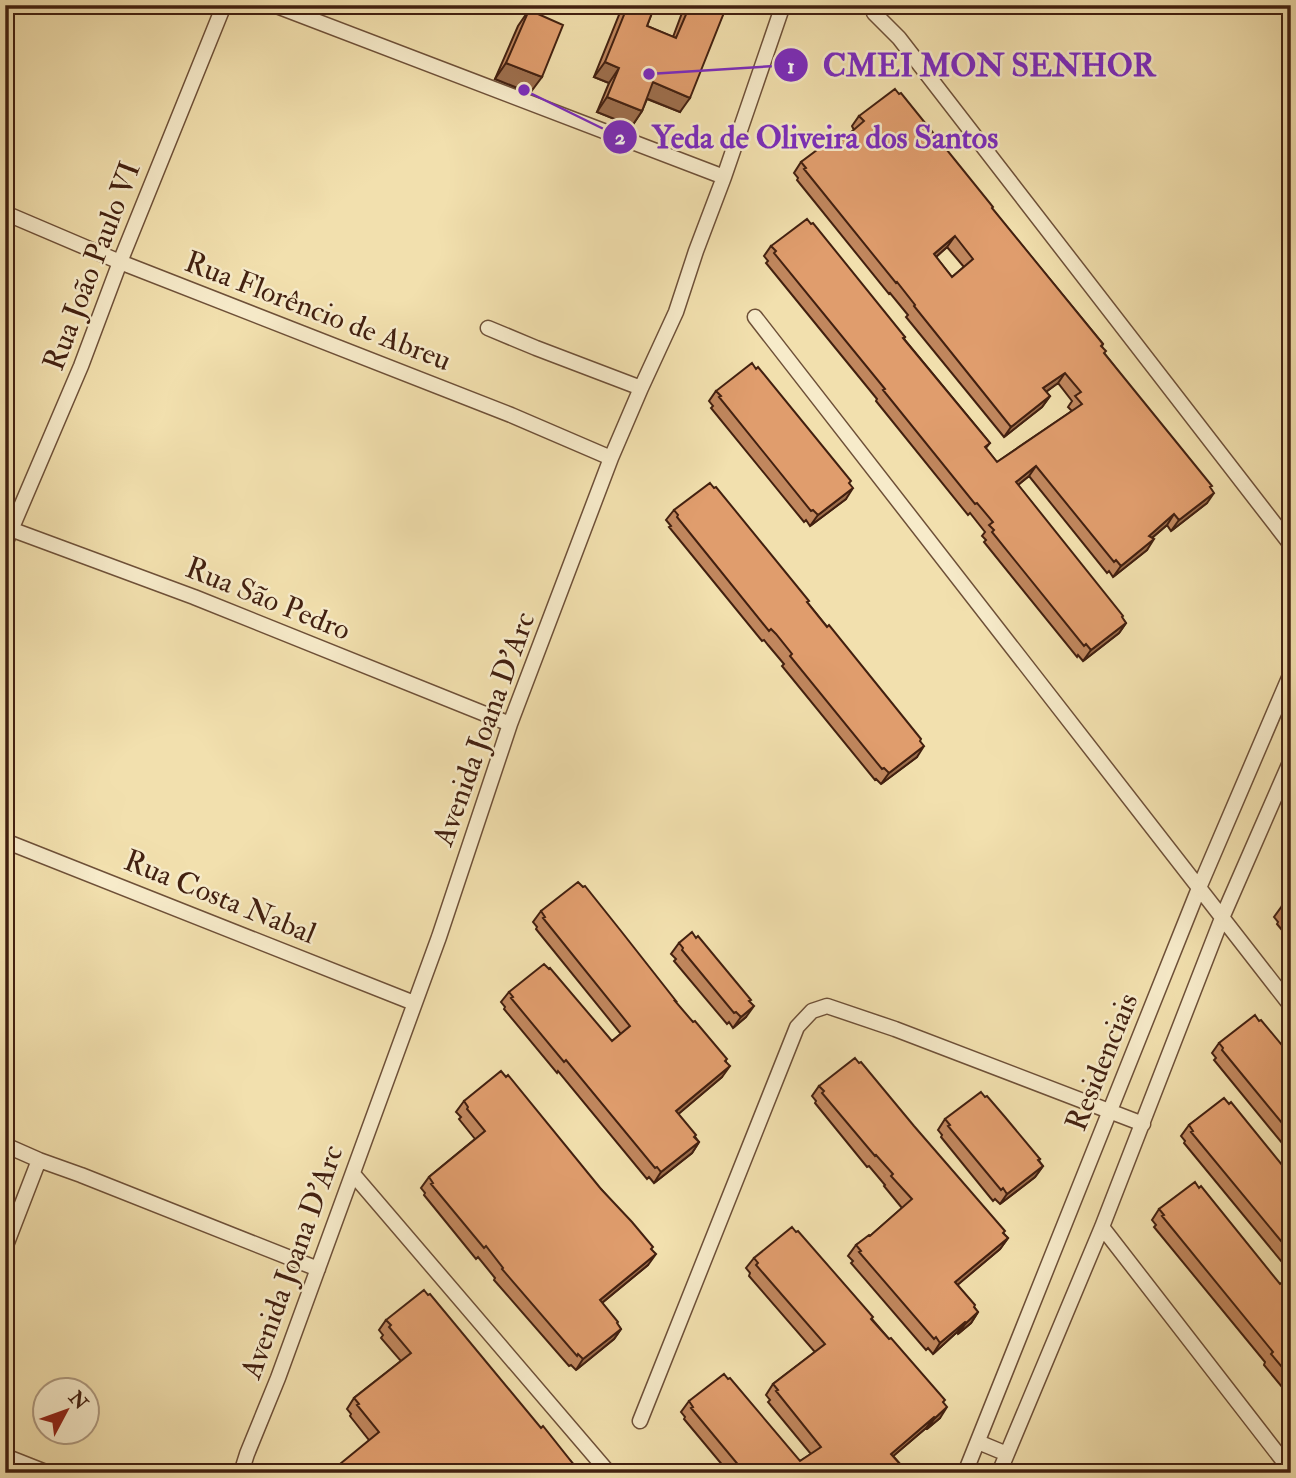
<svg xmlns="http://www.w3.org/2000/svg" width="1296" height="1478" font-family="'IM FELL Double Pica',serif">
<style>
.lines{fill:none;stroke-linecap:round;stroke-linejoin:round}
.street-casing{stroke:#6e5038;stroke-width:17}
.secondary-casing{stroke:#422010;stroke-width:22}
.street{stroke:#f7ebca;stroke-width:14}
.secondary{stroke:#f7ebca;stroke-width:19}
.wall{fill:#c1875e;stroke:#422010;stroke-width:2;fill-rule:evenodd}
.shaded-wall{fill:#9d6e4c;stroke:#422010;stroke-width:2}
.building{fill:#e09d6d;stroke:#422010;stroke-width:2;fill-rule:evenodd}
.labels{text-anchor:middle;dominant-baseline:central;stroke-width:5;stroke-linejoin:round;paint-order:stroke}
.street-label{font-size:30px;fill:#422010;stroke:#f7ebca}
.leader{fill:none;stroke:#7b2cbf;stroke-width:2.5}
.callout-dot{fill:#7b2cbf;stroke:#f7ebca;stroke-width:2.5}
.mark-label{font-size:21px;text-anchor:middle;font-weight:bold;fill:#fff}
.callout-label{font-size:32px;text-anchor:middle;font-weight:bold;fill:#7b2cbf;stroke:#f7ebca;stroke-width:5;stroke-linejoin:round;paint-order:stroke}
</style>
<rect width="100%" height="100%" fill="#f2e0ae"/>
<filter id="stains"><feTurbulence type="fractalNoise" baseFrequency=".00286" numOctaves="4"/><feColorMatrix values="0 0 0 0 .2 0 0 0 0 .09 0 0 0 0 .02 0 0 0 .5 -.17"/></filter>
<radialGradient id="worn" r=".72"><stop offset=".6" stop-color="#630" stop-opacity="0"/><stop offset="1" stop-color="#630" stop-opacity=".3"/></radialGradient>
<g class="lines">
<g class="street-casing">
<path id="street" d="M 274,5 L 724,177
M 874,13 L 899,38 L 1291,545
M 5,213 L 120,262 L 511,415 L 611,458
M 755,317 L 1291,1006
M 488,328 L 536,348 L 641,388
M 5,527 L 194,597 L 510,724
M 5,544 L 81,366 L 120,262 L 224,5
M 5,841 L 414,1003
M 5,1145 L 39,1160 L 81,1175 L 318,1269
M 353,1174 L 609,1473
M 1102,1227 L 1291,1471
M 5,1248 L 39,1160
M 640,1421 L 797,1027 L 812,1011 L 827,1006 L 895,1029 L 1143,1124
M 978,1442 L 1007,1454
M 5,1456 L 48,1473
M 241,1473 L 247,1454 L 278,1378 L 439,937 L 510,724 L 611,458 L 641,388 L 676,312 L 696,251 L 724,177 L 783,5
M 965,1473 L 1199,888 L 1291,673
M 999,1473 L 1102,1227 L 1222,918 L 1291,760"/>
</g>
<g class="secondary-casing">
<path id="secondary" d="M 1290,5 L 1291,6"/>
</g>
<use href="#street" class="street"/>
<use href="#secondary" class="secondary"/>
</g>
<path class="wall" d="M 623,5 L 655,5 L 647,26 L 673,37 L 685,5 L 727,5 L 680,112 L 647,99 L 642,111 L 632,126 L 597,112 L 609,83 L 594,77 Z
M 529,10 L 530,93 L 495,79 L 518,26 Z
M 859,116 L 992,209 L 1103,344 L 1102,346 L 1104,353 L 1210,488 L 1207,503 L 1171,531 L 1167,525 L 1152,538 L 1147,550 L 1113,577 L 1109,571 L 1107,573 L 1029,476 L 1018,485 L 1126,623 L 1119,633 L 1083,661 L 1078,655 L 1077,657 L 984,542 L 986,540 L 982,536 L 985,532 L 970,513 L 968,515 L 876,401 L 877,399 L 766,263 L 768,261 L 764,256 L 771,246 L 905,337 L 904,339 L 990,443 L 986,448 L 997,462 L 1072,411 L 1068,407 L 1072,401 L 1058,383 L 1046,392 L 1050,396 L 1042,407 L 1004,437 L 906,317 L 908,315 L 890,293 L 889,294 L 797,180 L 798,178 L 794,173 L 801,162 L 842,140 L 854,130 L 852,126 ZM 947,247 L 964,267 L 952,277 L 936,257 Z
M 716,391 L 849,483 L 846,499 L 810,526 L 806,520 L 804,522 L 711,408 L 713,406 L 709,401 Z
M 674,510 L 807,602 L 920,741 L 917,757 L 881,784 L 876,779 L 875,780 L 782,666 L 784,664 L 768,645 L 764,640 L 762,641 L 669,527 L 671,526 L 666,520 Z
M 1291,899 L 1291,941 L 1277,924 L 1278,922 L 1274,917 L 1282,906 Z
M 541,911 L 675,1002 L 726,1061 L 722,1077 L 678,1114 L 699,1142 L 692,1153 L 654,1183 L 649,1177 L 647,1179 L 558,1071 L 557,1073 L 504,1009 L 505,1007 L 501,1002 L 509,992 L 612,1041 L 621,1034 L 536,929 L 537,927 L 533,922 Z
M 679,943 L 749,1002 L 746,1017 L 733,1028 L 729,1022 L 727,1024 L 674,961 L 676,959 L 671,954 Z
M 1219,1043 L 1291,1056 L 1291,1154 L 1214,1060 L 1216,1058 L 1212,1053 Z
M 819,1086 L 1003,1233 L 1008,1238 L 1000,1249 L 957,1285 L 978,1312 L 971,1323 L 958,1334 L 957,1332 L 933,1354 L 928,1348 L 926,1350 L 851,1263 L 853,1261 L 848,1256 L 856,1245 L 870,1236 L 902,1208 L 884,1186 L 885,1185 L 869,1166 L 867,1167 L 815,1103 L 816,1101 L 812,1096 Z
M 464,1101 L 601,1189 L 651,1249 L 648,1265 L 602,1303 L 621,1329 L 614,1339 L 576,1370 L 571,1365 L 569,1366 L 494,1280 L 495,1278 L 478,1257 L 476,1259 L 424,1195 L 425,1193 L 421,1188 L 429,1177 L 475,1139 L 459,1119 L 461,1117 L 456,1112 Z
M 1229,1104 L 1291,1176 L 1291,1273 L 1184,1143 L 1185,1141 L 1181,1136 L 1189,1125 L 1202,1116 Z
M 945,1119 L 1040,1159 L 1039,1161 L 1043,1166 L 1035,1177 L 1000,1204 L 995,1199 L 993,1201 L 941,1137 L 942,1135 L 938,1130 Z
M 1159,1209 L 1280,1284 L 1291,1277 L 1291,1398 L 1264,1365 L 1265,1362 L 1154,1227 L 1156,1225 L 1152,1220 Z
M 754,1258 L 872,1319 L 943,1402 L 940,1418 L 927,1429 L 926,1428 L 893,1456 L 908,1473 L 729,1473 L 684,1419 L 685,1417 L 681,1412 L 689,1401 L 800,1461 L 811,1454 L 768,1402 L 770,1400 L 766,1395 L 773,1384 L 815,1352 L 749,1276 L 750,1273 L 746,1268 Z
M 386,1320 L 541,1428 L 574,1465 L 369,1440 L 350,1416 L 351,1414 L 347,1409 L 354,1398 L 401,1361 L 381,1338 L 383,1335 L 379,1330 Z"/>
<path class="shaded-wall" d="M 605,62 L 619,68 L 609,83 L 594,77 Z
M 506,63 L 542,77 L 530,93 L 495,79 Z
M 653,82 L 690,98 L 680,112 L 643,97 Z
M 607,97 L 642,111 L 632,126 L 597,112 Z
M 955,236 L 947,247 L 927,265 L 934,254 Z
M 1065,373 L 1058,383 L 1036,399 L 1043,388 Z
M 1050,396 L 1042,407 L 1004,437 L 1011,427 Z
M 1036,466 L 1029,476 L 1008,493 L 1016,482 Z
M 853,488 L 846,499 L 810,526 L 818,515 Z
M 1214,493 L 1207,503 L 1171,531 L 1179,520 Z
M 1174,514 L 1167,525 L 1141,547 L 1149,536 Z
M 1154,539 L 1147,550 L 1113,577 L 1121,566 Z
M 1126,623 L 1119,633 L 1083,661 L 1091,650 Z
M 924,746 L 917,757 L 881,784 L 889,773 Z
M 754,1006 L 746,1017 L 733,1028 L 741,1017 Z
M 730,1066 L 722,1077 L 669,1122 L 676,1111 Z
M 699,1142 L 692,1153 L 654,1183 L 661,1172 Z
M 1043,1166 L 1035,1177 L 1000,1204 L 1007,1194 Z
M 1008,1238 L 1000,1249 L 948,1293 L 955,1282 Z
M 656,1254 L 648,1265 L 592,1311 L 600,1300 Z
M 978,1312 L 971,1323 L 958,1334 L 966,1323 Z
M 965,1322 L 957,1332 L 933,1354 L 940,1343 Z
M 621,1329 L 614,1339 L 576,1370 L 583,1359 Z
M 947,1407 L 940,1418 L 927,1429 L 935,1418 Z
M 934,1417 L 926,1428 L 884,1464 L 891,1454 Z"/>
<path class="building" d="M 628,5 L 655,5 L 647,26 L 676,38 L 690,5 L 727,5 L 690,98 L 653,82 L 642,111 L 607,97 L 619,68 L 605,62 Z
M 529,10 L 563,25 L 542,77 L 506,63 Z
M 895,89 L 899,94 L 901,93 L 993,207 L 992,208 L 1103,344 L 1101,346 L 1106,351 L 1104,353 L 1212,486 L 1210,487 L 1214,493 L 1179,520 L 1174,514 L 1149,536 L 1154,539 L 1121,566 L 1116,560 L 1114,562 L 1036,466 L 1016,482 L 1123,616 L 1122,617 L 1126,623 L 1091,650 L 1086,644 L 1084,646 L 992,532 L 994,530 L 989,525 L 993,522 L 977,503 L 975,504 L 883,390 L 885,389 L 774,253 L 776,251 L 771,246 L 807,219 L 811,224 L 813,223 L 905,337 L 903,338 L 990,443 L 985,447 L 997,462 L 1082,404 L 1075,396 L 1081,392 L 1065,373 L 1043,388 L 1050,396 L 1011,427 L 914,306 L 915,305 L 897,282 L 896,283 L 804,169 L 806,168 L 801,162 L 837,135 L 842,140 L 864,121 L 859,116 ZM 955,236 L 973,259 L 952,277 L 934,254 Z
M 752,363 L 756,369 L 758,367 L 851,481 L 849,483 L 853,488 L 818,515 L 813,510 L 811,511 L 719,397 L 721,396 L 716,391 Z
M 710,483 L 714,488 L 716,487 L 809,601 L 807,602 L 827,627 L 829,625 L 921,739 L 920,741 L 924,746 L 889,773 L 884,768 L 882,769 L 790,656 L 792,654 L 776,634 L 771,629 L 769,631 L 677,517 L 678,515 L 674,510 Z
M 578,882 L 583,887 L 585,886 L 621,931 L 676,1001 L 675,1001 L 693,1022 L 695,1021 L 727,1059 L 725,1061 L 730,1066 L 676,1111 L 696,1135 L 694,1137 L 699,1142 L 661,1172 L 657,1167 L 655,1168 L 566,1060 L 564,1062 L 511,998 L 513,997 L 509,992 L 544,964 L 549,969 L 550,968 L 612,1041 L 630,1026 L 543,918 L 545,917 L 541,911 Z
M 1291,899 L 1291,922 L 1284,913 L 1286,912 L 1282,906 Z
M 692,932 L 696,938 L 698,936 L 751,1000 L 749,1001 L 754,1006 L 741,1017 L 736,1012 L 734,1013 L 682,950 L 683,948 L 679,943 Z
M 1255,1015 L 1259,1021 L 1261,1020 L 1291,1056 L 1291,1134 L 1222,1050 L 1223,1048 L 1219,1043 Z
M 855,1058 L 859,1063 L 861,1062 L 914,1126 L 1005,1231 L 1003,1233 L 1008,1238 L 955,1282 L 975,1305 L 974,1307 L 978,1312 L 966,1323 L 965,1322 L 940,1343 L 936,1337 L 934,1339 L 859,1252 L 861,1251 L 856,1245 L 869,1235 L 870,1236 L 912,1199 L 891,1176 L 893,1174 L 876,1155 L 875,1156 L 822,1093 L 824,1091 L 819,1086 Z
M 501,1071 L 506,1077 L 508,1075 L 601,1189 L 632,1222 L 653,1247 L 651,1249 L 656,1254 L 600,1300 L 618,1322 L 617,1323 L 621,1329 L 583,1359 L 578,1354 L 577,1356 L 502,1269 L 503,1268 L 486,1246 L 484,1248 L 431,1184 L 433,1183 L 429,1177 L 485,1131 L 467,1109 L 468,1107 L 464,1101 Z
M 981,1092 L 985,1097 L 987,1096 L 1005,1117 L 1040,1159 L 1038,1160 L 1043,1166 L 1007,1194 L 1003,1188 L 1001,1190 L 948,1126 L 950,1125 L 945,1119 Z
M 1224,1098 L 1229,1104 L 1231,1102 L 1291,1176 L 1291,1253 L 1191,1132 L 1193,1131 L 1189,1125 Z
M 1195,1182 L 1199,1188 L 1201,1186 L 1280,1284 L 1291,1277 L 1291,1378 L 1271,1354 L 1273,1352 L 1162,1216 L 1164,1215 L 1159,1209 Z
M 792,1227 L 796,1232 L 798,1231 L 873,1317 L 871,1319 L 889,1339 L 891,1338 L 945,1400 L 943,1402 L 947,1407 L 935,1418 L 934,1417 L 891,1454 L 908,1473 L 745,1473 L 691,1408 L 693,1407 L 689,1401 L 724,1374 L 728,1379 L 730,1378 L 800,1461 L 821,1447 L 776,1391 L 778,1390 L 773,1384 L 825,1344 L 756,1265 L 758,1263 L 754,1258 Z
M 424,1290 L 428,1295 L 430,1294 L 541,1428 L 543,1426 L 574,1465 L 573,1466 L 577,1472 L 329,1473 L 379,1432 L 357,1405 L 359,1404 L 354,1398 L 411,1353 L 389,1327 L 391,1325 L 386,1320 Z"/>
<g class="labels">
<g class="street-label">
<text transform="translate(92 266) rotate(-69)">Rua João Paulo VI</text>
<text transform="translate(318 311) rotate(21)">Rua Florêncio de Abreu</text>
<text transform="translate(268 599) rotate(22)">Rua São Pedro</text>
<text transform="translate(484 729) rotate(-70)">Avenida Joana D'Arc</text>
<text transform="translate(220 897) rotate(22)">Rua Costa Nabal</text>
<text transform="translate(1102 1062) rotate(-68)">Residenciais</text>
<text transform="translate(292 1262) rotate(-70)">Avenida Joana D'Arc</text>
</g>
</g>
<path class="leader" d="M649 74L791 65M524 90L620 137"/>
<g class="callout-dot">
<circle cx="649" cy="74" r="7"/>
<circle cx="524" cy="90" r="7"/>
<circle cx="791" cy="65" r="18"/>
<circle cx="620" cy="137" r="18"/>
</g>
<g class="mark-label">
<text x="791" y="73">1</text>
<text x="620" y="144">2</text>
</g>
<g class="callout-label">
<text x="989" y="76">CMEI MON SENHOR</text>
<text x="825" y="148">Yeda de Oliveira dos Santos</text>
</g>
<rect width="1296" height="1478" fill="none" stroke="#f2e0ae" stroke-width="28"/>
<rect x="7" y="7" width="1282" height="1464" fill="none" stroke="#422010" stroke-width="3.5"/>
<rect x="14" y="14" width="1268" height="1450" fill="none" stroke="#422010" stroke-width="2"/>
<g transform="translate(66 1411) rotate(49)"><circle r="33" fill="#f7ebca" stroke="#af9a80" stroke-width="2"/>
<path d="M0-5L12 26L0 18L-12 26Z" fill="#8f2418"/>
<text y="-10" font-size="19" font-weight="bold" text-anchor="middle" fill="#422010">N</text>
</g>
<rect width="100%" height="100%" filter="url(#stains)"/>
<rect width="100%" height="100%" fill="url(#worn)"/>
</svg>
